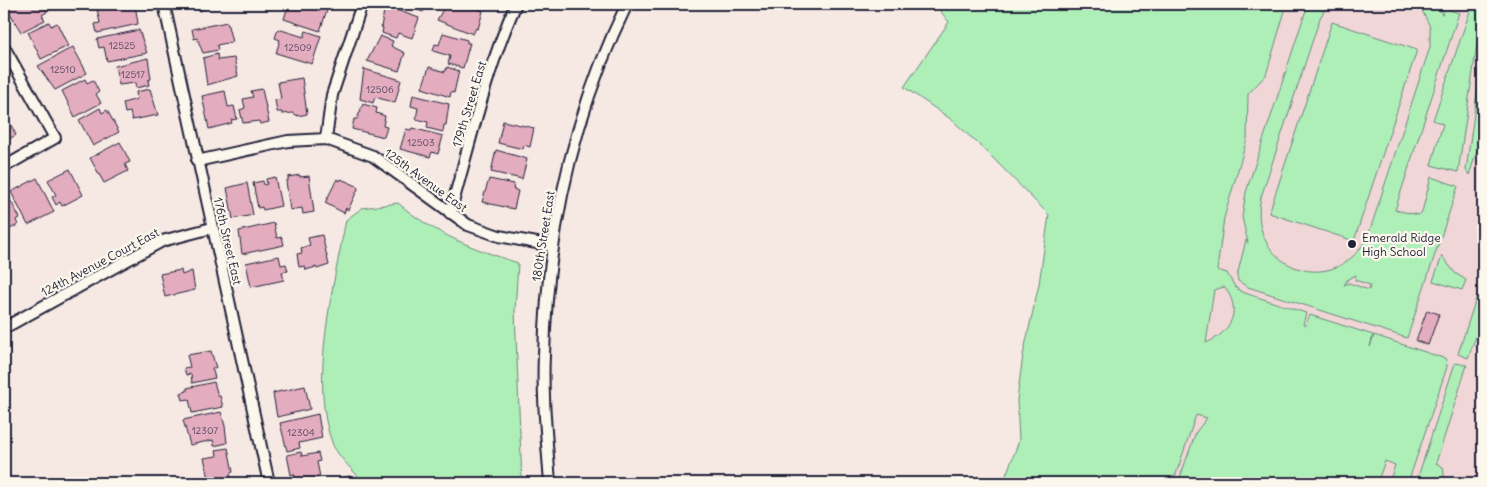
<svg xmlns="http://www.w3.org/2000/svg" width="1487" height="487" font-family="Delius,sans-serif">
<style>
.built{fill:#f1d6d8}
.green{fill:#aeefb8;stroke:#68887a;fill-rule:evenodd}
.building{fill:#e4acbf;stroke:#22223b}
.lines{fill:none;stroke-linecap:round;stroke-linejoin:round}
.street-casing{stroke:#22223b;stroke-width:14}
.street{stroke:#fbf7ec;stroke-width:10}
.poi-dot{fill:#22223b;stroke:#fbf7ec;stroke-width:2}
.labels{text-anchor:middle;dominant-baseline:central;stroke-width:4.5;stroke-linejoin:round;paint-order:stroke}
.number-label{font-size:10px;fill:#52445c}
.street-label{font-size:12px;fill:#22223b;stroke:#fbf7ec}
.poi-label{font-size:12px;fill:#22223b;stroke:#fbf7ec;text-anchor:start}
</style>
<rect width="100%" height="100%" fill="#f6e8e3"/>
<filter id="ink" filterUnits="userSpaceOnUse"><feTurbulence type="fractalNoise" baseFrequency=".02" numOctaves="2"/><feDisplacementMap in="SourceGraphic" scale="10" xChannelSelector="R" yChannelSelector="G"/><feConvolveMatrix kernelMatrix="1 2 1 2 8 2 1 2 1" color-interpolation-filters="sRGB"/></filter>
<g filter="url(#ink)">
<path class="built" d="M 1287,4 L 1483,4 L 1483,483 L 1173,483 L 1195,415 L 1224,218 L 1247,139 L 1248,94 L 1266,75 Z"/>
<path class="green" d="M 935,4 L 1287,4 L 1266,75 L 1248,94 L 1247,139 L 1224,218 L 1217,270 L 1227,273 L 1235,287 L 1242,292 L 1306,313 L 1303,325 L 1305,326 L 1310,315 L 1373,335 L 1370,347 L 1374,335 L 1446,359 L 1447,367 L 1408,483 L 1389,483 L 1395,465 L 1385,461 L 1377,483 L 1178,483 L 1196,432 L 1207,418 L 1196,415 L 1173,483 L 1003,483 L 1019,441 L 1017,400 L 1023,355 L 1039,284 L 1049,215 L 987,152 L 952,120 L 904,87 L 949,22 ZM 1224,287 C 1243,309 1231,333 1206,343 L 1214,290 Z
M 1308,4 L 1328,4 L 1320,18 L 1261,197 C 1245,270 1339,302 1369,233 L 1430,47 L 1430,27 L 1419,4 L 1437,4 L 1442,15 L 1444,8 L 1459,13 L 1395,210 L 1419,215 L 1422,212 L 1431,177 L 1458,186 L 1407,338 L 1248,287 L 1238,281 L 1237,276 L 1246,240 L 1248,243 L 1242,217 L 1246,192 ZM 1356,275 L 1355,280 L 1370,285 L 1369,290 L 1349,283 L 1344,285 L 1348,279 Z
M 1468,4 L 1483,4 L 1458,172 L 1431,165 L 1443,124 L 1433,120 L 1470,11 Z
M 1332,22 L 1417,50 L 1354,241 L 1269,213 Z
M 1483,51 L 1483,133 L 1469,175 L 1466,170 Z
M 398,203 C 434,234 474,249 518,263 L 515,311 L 522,483 L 364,483 C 355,472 339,458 333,445 C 308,383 334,284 346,220 L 362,208 Z
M 1483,230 L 1483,257 L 1476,252 Z
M 1442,256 L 1455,273 L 1466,280 L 1462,290 L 1433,281 Z
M 1480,286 L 1483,287 L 1483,317 L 1468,358 L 1458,354 Z
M 1455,363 L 1467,365 L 1436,463 L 1443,467 L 1445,483 L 1416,483 Z"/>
<path class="building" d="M 12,4 L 43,4 L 47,12 L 42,15 L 45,20 L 21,32 L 6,6 Z
M 120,4 L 135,4 L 138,24 L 97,33 L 95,24 L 100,23 L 97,9 Z
M 186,4 L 207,4 L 209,7 L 199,11 L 196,6 L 189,9 Z
M 283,4 L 329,4 L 320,31 L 284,19 L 288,6 Z
M 403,4 L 426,4 L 423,12 Z
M 446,4 L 463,4 L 483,11 L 478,29 L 476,28 L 473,34 L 437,20 Z
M 385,6 L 419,18 L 412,38 L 398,33 L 396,38 L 382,33 L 383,28 L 381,27 Z
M 49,22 L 51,26 L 57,23 L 68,46 L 41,59 L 28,32 Z
M 227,22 L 232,42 L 217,45 L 218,50 L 203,53 L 197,38 L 194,39 L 192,29 Z
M 278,29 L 304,37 L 306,31 L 321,36 L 312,64 L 276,53 L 280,40 L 275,38 Z
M 139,30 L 147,53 L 107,61 L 104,47 L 99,48 L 97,39 Z
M 443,33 L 467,40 L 467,43 L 470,43 L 463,68 L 448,64 L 450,56 L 433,51 L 435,44 L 439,45 Z
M 380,36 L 393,41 L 391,46 L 405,53 L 399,71 L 367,61 Z
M 73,47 L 87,73 L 55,90 L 38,66 Z
M 217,54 L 218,60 L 234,58 L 238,76 L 207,85 L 203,58 Z
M 148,58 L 151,79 L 148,80 L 149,85 L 136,88 L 135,83 L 119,85 L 115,66 Z
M 429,67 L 445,72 L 447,67 L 459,71 L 454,93 L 451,92 L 450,97 L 422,88 Z
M 364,69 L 401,80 L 395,103 L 375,97 L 373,103 L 360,99 Z
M 302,78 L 307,114 L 298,116 L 293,113 L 282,114 L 282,112 L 277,112 L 275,100 L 281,99 L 278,82 Z
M 85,79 L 87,83 L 93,80 L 99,92 L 96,94 L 101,103 L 75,117 L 62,91 Z
M 150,89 L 158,115 L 132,120 L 130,112 L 125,113 L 123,103 L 137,99 L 136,92 Z
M 262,89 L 269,122 L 260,124 L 259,121 L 243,123 L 240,110 L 245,108 L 243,99 L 253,97 L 251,91 Z
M 225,91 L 228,107 L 234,106 L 237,119 L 231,120 L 232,123 L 209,129 L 202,96 Z
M 413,95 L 449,104 L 446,125 L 444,125 L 443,132 L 427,128 L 428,122 L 416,119 L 418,108 L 411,106 Z
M 363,104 L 377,108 L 376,113 L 385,116 L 383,126 L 387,127 L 384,137 L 352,129 L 354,119 L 357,119 Z
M 100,108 L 102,113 L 107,110 L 119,132 L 93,146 L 79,120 Z
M 4,119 L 7,125 L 10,123 L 16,135 L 4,142 Z
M 503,121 L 534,128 L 530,147 L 524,145 L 523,149 L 498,143 Z
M 412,128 L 443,136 L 438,154 L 432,152 L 430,157 L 400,149 L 406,129 L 411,130 Z
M 120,142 L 130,162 L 125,164 L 128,171 L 104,183 L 90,158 Z
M 496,150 L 527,159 L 522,179 L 491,172 Z
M 70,169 L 83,195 L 62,206 L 60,202 L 56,205 L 52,197 L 56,195 L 48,180 Z
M 300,175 L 300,177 L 309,176 L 314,212 L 303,214 L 302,208 L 290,210 L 286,181 L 288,181 L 288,177 Z
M 275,177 L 281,206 L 263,210 L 262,207 L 258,208 L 253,183 L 263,181 L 264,185 L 267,184 L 266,179 Z
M 37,178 L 54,212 L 28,225 L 11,192 Z
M 337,179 L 340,181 L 341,179 L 357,186 L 358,189 L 348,210 L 346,208 L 344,213 L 325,203 Z
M 489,179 L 514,184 L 513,189 L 518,191 L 514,209 L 482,202 Z
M 247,183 L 253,215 L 233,219 L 227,188 Z
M 8,196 L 20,218 L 16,220 L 18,225 L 4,232 L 4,199 Z
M 274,223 L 277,238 L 282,237 L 284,245 L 242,254 L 239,231 Z
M 322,235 L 329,265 L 317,269 L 316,267 L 306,270 L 305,266 L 299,267 L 297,254 L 302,253 L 301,248 L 310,245 L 308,238 Z
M 279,256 L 281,265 L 286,264 L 288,271 L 282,272 L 284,280 L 251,287 L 246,263 Z
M 181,270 L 182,275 L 192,271 L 195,290 L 165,297 L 160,274 Z
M 1427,310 L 1439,314 L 1428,345 L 1416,341 Z
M 211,351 L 216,368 L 212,368 L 215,378 L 192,383 L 191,374 L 186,375 L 184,368 L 190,367 L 187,355 Z
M 214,382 L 218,396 L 220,396 L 223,407 L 192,413 L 189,399 L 183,400 L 181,393 L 187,391 L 187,388 Z
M 305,386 L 310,409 L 277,417 L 273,393 Z
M 221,412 L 225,426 L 227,443 L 214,446 L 213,440 L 190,445 L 183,420 Z
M 318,414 L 322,438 L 299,443 L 300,448 L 287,451 L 280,423 Z
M 228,448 L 233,472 L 230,473 L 231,478 L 210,482 L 204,458 L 217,456 L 216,450 Z
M 301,452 L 302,456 L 318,453 L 320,461 L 317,462 L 320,477 L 296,482 L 294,474 L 291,475 L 287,455 Z
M 350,476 L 352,483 L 323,483 Z"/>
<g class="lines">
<g class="street-casing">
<path id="street" d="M 164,4 L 269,483
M 4,47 L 55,138 L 4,167
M 326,139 L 332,95 L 362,4
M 197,161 L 288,141 L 326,139 L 373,156 L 468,225 L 499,236 L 553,246
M 450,213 C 470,144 486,70 516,4
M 4,328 L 162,241 L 212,228
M 550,483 C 547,440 542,398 544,355 C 547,233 574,113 627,4"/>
</g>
<use href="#street" class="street"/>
</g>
</g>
<circle class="poi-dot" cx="1352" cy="244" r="5"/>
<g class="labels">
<g class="number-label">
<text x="122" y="45">12525</text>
<text x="298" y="47">12509</text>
<text x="63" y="69">12510</text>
<text x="133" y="74">12517</text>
<text x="380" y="89">12506</text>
<text x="421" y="142">12503</text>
<text x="205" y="430">12307</text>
<text x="301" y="432">12304</text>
</g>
<g class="street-label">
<text transform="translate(469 104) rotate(-73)">179th Street East</text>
<text transform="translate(426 180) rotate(36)">125th Avenue East</text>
<text transform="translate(543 236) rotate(-81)">180th Street East</text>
<text transform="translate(228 241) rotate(77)">176th Street East</text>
<text transform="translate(100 262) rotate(-28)">124th Avenue Court East</text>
</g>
<g class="poi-label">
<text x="1362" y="237">Emerald Ridge<tspan x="1362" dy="14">High School</tspan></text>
</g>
</g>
<rect width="1487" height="487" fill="none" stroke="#fbf7ec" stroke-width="20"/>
<rect x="10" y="10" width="1467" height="467" fill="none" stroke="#22223b" stroke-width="2" filter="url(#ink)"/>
</svg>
